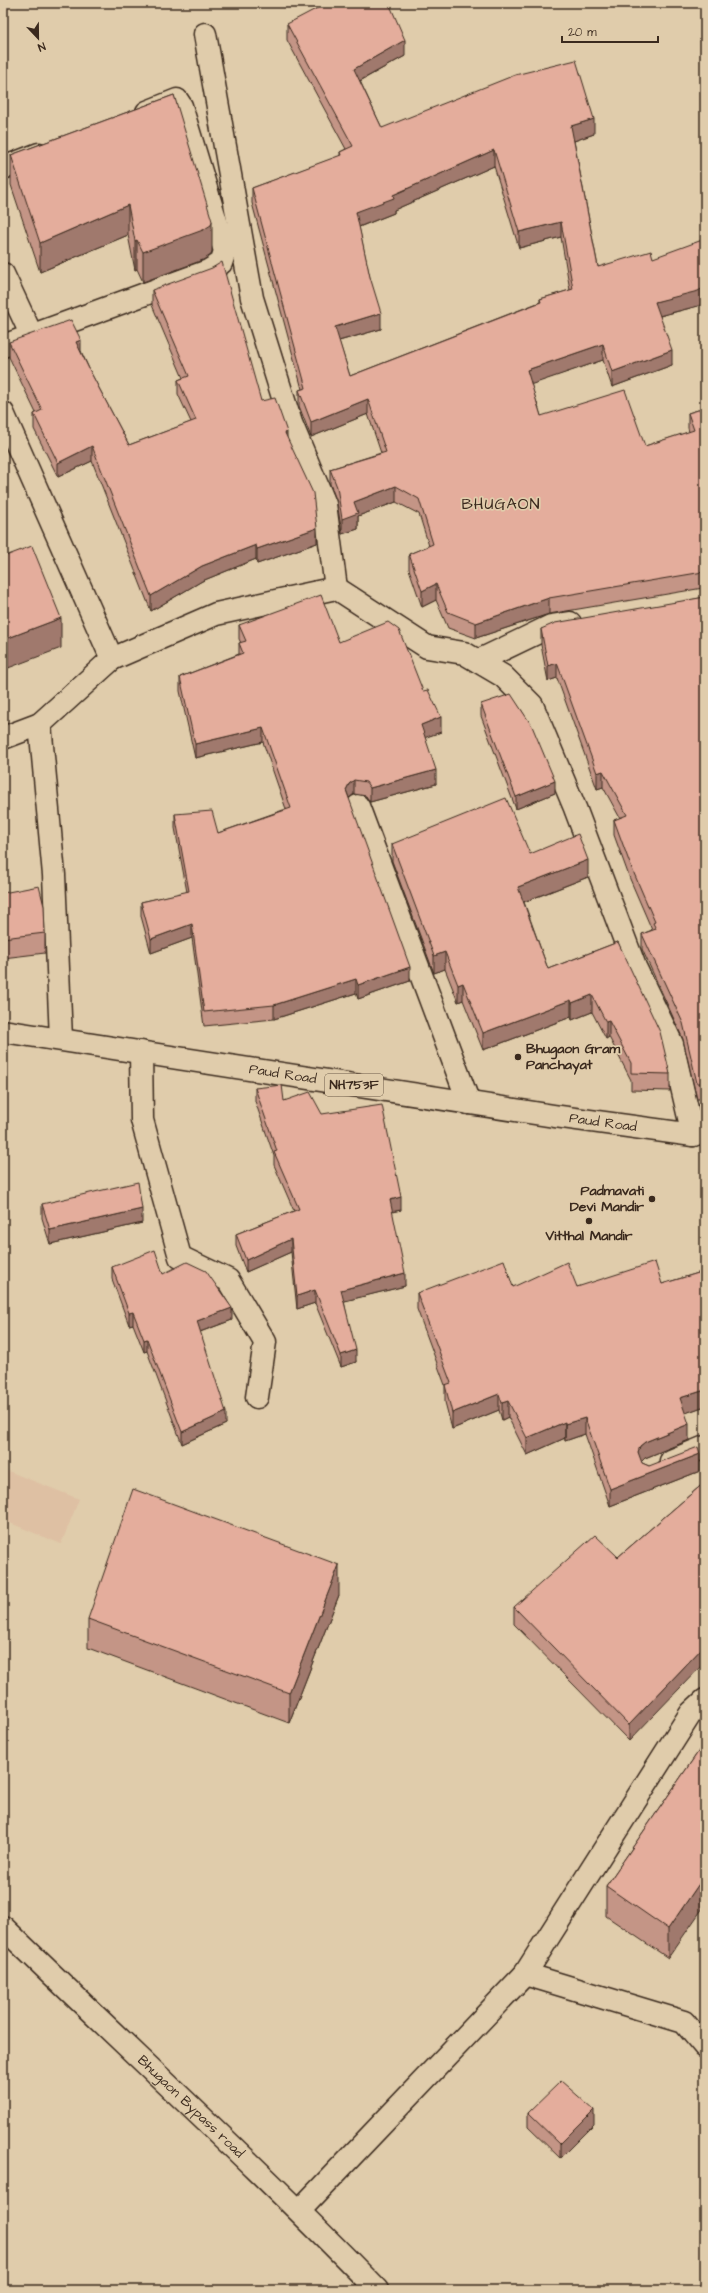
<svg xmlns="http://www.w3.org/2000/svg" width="708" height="2293" font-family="'Architects Daughter',sans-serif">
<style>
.built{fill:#dec0a3}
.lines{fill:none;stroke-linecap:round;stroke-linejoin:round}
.minor-casing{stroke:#3b2a1e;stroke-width:25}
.primary-casing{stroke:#3b2a1e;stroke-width:25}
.minor{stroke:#e0ccab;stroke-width:22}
.primary{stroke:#e0ccab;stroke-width:22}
.wall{fill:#c49586;stroke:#3b2a1e;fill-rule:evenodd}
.shaded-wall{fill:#a0796d;stroke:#3b2a1e}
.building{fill:#e4ad9c;stroke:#3b2a1e;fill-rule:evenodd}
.poi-dot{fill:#3b2a1e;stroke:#e0ccab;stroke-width:1.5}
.labels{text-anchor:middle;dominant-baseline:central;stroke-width:3.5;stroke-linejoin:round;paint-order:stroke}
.shield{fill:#e0ccab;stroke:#6c5b48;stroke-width:1}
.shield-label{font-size:13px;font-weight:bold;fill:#3b2a1e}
.poi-label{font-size:14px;font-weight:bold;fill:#3b2a1e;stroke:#e0ccab;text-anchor:start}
.street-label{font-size:14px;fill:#3b2a1e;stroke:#e0ccab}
.quarter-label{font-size:16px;letter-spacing:1px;fill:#3b2a1e;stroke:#e0ccab}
</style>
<rect width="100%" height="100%" fill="#e0ccab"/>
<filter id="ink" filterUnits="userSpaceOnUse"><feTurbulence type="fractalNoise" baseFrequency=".025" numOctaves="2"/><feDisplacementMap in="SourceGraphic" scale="8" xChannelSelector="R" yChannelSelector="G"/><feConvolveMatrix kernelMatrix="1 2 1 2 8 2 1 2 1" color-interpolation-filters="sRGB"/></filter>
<g filter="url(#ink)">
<path class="built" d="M 3,1469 L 79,1499 L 61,1544 L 3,1520 Z"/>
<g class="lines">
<g class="minor-casing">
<g id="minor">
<path d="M 205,34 L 252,298 L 291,423 L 325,504 L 336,588"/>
<path d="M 3,168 L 39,154"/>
<path d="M 3,274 L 31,334"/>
<path d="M 3,346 L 208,271 L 221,263 L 225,251 L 181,106 L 177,100 L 147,112"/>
<path d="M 3,413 L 112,659"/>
<path d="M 478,661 L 551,626 L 570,623"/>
<path d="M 40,724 L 112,659 L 216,614 L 336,588 L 427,647 L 464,653 L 503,676 L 532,705 L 575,808 L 635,967 L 672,1044 L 693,1135"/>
<path d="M 3,738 L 40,724 L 54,875 L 61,1039"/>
<path d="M 358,806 L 469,1103"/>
<path d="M 141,1052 L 142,1120 L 180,1257 L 228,1280 L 265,1342 L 257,1397"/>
<path d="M 671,1461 L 705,1447"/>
<path id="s1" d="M 3,1927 C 127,2048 256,2165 377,2290"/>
<path d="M 525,1974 L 684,2022 L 705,2047"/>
<path d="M 300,2210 L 525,1974 L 691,1713 L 705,1700"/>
</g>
</g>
<g class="primary-casing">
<g id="primary">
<path id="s2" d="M 3,1031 L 554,1116 L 693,1135 L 705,1131"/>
</g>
</g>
<use href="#minor" class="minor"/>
<use href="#primary" class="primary"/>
</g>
<path class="wall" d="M 287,24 L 405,56 L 360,81 L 382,128 L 594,134 L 574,141 L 598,267 L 653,258 L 698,306 L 660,316 L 672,365 L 612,387 L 603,360 L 531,384 L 541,416 L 645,446 L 689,432 L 688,428 L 688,413 L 705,408 L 705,588 L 703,588 L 549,614 L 476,638 L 448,628 L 436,600 L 422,607 L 409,569 L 409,554 L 429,546 L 419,514 L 396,502 L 358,516 L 358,529 L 342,534 L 337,502 L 330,484 L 330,469 L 381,453 L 368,414 L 311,437 L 299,406 L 299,390 L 302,389 L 252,203 L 252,188 L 340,156 L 340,152 L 346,149 L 287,40 ZM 494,166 L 519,248 L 561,237 L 570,290 L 540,299 L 540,302 L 350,376 L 339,341 L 381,329 L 359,227 L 394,213 L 394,210 Z
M 174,95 L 212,251 L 211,255 L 203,260 L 143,282 L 137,269 L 135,270 L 128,235 L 40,272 L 11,185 L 11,155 Z
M 152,290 L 261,401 L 287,439 L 317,543 L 257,564 L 256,559 L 202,581 L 151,611 L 92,461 L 58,477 L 34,429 L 34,414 L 36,413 L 9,357 L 9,342 L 81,351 L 91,373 L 129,445 L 191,422 L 178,394 L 178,380 L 183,378 L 152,305 Z
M 705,597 L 705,1099 L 697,1099 L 683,1039 L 642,949 L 642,934 L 652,930 L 630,879 L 614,835 L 614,820 L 620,818 L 603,787 L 597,789 L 557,678 L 548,681 L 541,645 L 541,629 Z
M 239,625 L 339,642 L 423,691 L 441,732 L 425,737 L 436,784 L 370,802 L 366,796 L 354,794 L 348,798 L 410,981 L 358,999 L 356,993 L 274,1019 L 204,1026 L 192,938 L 151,953 L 141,916 L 141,902 L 187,892 L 175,828 L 175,814 L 218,833 L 286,809 L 263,742 L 195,758 L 180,691 L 180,677 L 239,654 L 239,643 L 241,643 L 239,639 Z
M 481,704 L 555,793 L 516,809 L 481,716 Z
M 392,844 L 530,854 L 588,877 L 524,902 L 548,969 L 618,942 L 670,1074 L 670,1091 L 631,1090 L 631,1080 L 609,1037 L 606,1039 L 592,1012 L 572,1020 L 571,1017 L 483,1050 L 463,1000 L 458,1002 L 445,969 L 434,973 L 392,861 Z
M 3,893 L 45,933 L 45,953 L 3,958 Z
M 255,1088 L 284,1101 L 322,1114 L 401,1210 L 392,1212 L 405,1286 L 344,1301 L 356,1362 L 341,1367 L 315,1303 L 297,1309 L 291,1252 L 246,1272 L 236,1246 L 236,1234 L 294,1211 L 274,1165 L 274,1156 L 255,1101 Z
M 42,1204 L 142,1223 L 50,1244 L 42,1218 Z
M 112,1267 L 163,1274 L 232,1320 L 200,1332 L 226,1424 L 182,1444 L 147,1351 L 144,1352 L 133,1324 L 129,1325 L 112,1279 Z
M 705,1271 L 705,1406 L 685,1413 L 689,1440 L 645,1458 L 641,1461 L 642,1463 L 649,1466 L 700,1471 L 610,1506 L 585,1434 L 565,1441 L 565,1438 L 527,1455 L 508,1417 L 502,1420 L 499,1410 L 452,1429 L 445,1402 L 445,1385 L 417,1309 L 417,1293 L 513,1287 L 577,1287 L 662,1284 Z
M 705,1482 L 629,1741 L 514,1624 L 514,1607 L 618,1557 Z
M 339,1595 L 289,1723 L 88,1648 L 88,1619 Z
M 705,1742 L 668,1958 L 606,1916 L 606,1886 Z
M 528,2113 L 594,2124 L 560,2158 L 528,2127 Z"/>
<path class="shaded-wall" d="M 405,40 L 405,56 L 354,84 L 354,69 Z
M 594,119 L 594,134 L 571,142 L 571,126 Z
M 494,150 L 494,166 L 394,210 L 394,213 L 356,228 L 356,212 L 393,195 Z
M 128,205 L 128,235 L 40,272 L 40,243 Z
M 212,221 L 212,251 L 211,255 L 203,260 L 143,282 L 143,252 Z
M 561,222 L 561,237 L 519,248 L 519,232 Z
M 137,240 L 137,269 L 135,270 L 135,241 Z
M 705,287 L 705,303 L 698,306 L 655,317 L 655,302 Z
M 381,313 L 381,329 L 335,342 L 335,327 Z
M 81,340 L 81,355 L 76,342 Z
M 603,344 L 603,360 L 527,386 L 527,370 Z
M 672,350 L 672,365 L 612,387 L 612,372 Z
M 368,399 L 368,414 L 311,437 L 311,422 Z
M 287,432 L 287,447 L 285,433 Z
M 92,446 L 92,461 L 58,477 L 58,463 Z
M 396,486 L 396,502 L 358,516 L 358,529 L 342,534 L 342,519 L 354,502 Z
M 317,528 L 317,543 L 257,564 L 257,549 Z
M 256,545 L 256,559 L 202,581 L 151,611 L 151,596 L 202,566 Z
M 436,584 L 436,600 L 422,607 L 422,591 Z
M 549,598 L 549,614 L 476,638 L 476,623 Z
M 61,618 L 61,648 L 3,670 L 3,640 Z
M 557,663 L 557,678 L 548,681 L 548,666 Z
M 441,717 L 441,732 L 421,739 L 421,725 Z
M 263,728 L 263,742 L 195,758 L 195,744 Z
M 436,770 L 436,784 L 370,802 L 370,788 Z
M 603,771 L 603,787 L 597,789 L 597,773 Z
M 354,780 L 354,794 L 349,798 L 346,790 L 349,784 Z
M 555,781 L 555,793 L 516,809 L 516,797 Z
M 588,860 L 588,877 L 518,904 L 518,887 Z
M 192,924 L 192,938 L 151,953 L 151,939 Z
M 445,952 L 445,969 L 434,973 L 434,956 Z
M 410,967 L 410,981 L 358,999 L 358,985 Z
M 356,979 L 356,993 L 274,1019 L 274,1005 Z
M 463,983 L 463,1000 L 458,1002 L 458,985 Z
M 592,995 L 592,1012 L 572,1020 L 572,1003 Z
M 571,1000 L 571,1017 L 483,1050 L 483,1033 Z
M 609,1021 L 609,1037 L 606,1039 L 606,1022 Z
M 401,1197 L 401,1210 L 390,1212 L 390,1200 Z
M 142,1209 L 142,1223 L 50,1244 L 50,1230 Z
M 291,1239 L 291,1252 L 246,1272 L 246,1260 Z
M 405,1273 L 405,1286 L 341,1302 L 341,1290 Z
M 315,1290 L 315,1303 L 297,1309 L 297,1296 Z
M 232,1308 L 232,1320 L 197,1333 L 197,1321 Z
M 133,1312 L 133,1324 L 129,1325 L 129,1313 Z
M 147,1339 L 147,1351 L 144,1352 L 144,1340 Z
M 356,1350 L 356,1362 L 341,1367 L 341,1355 Z
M 705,1390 L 705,1406 L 680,1415 L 680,1398 Z
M 499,1394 L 499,1410 L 452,1429 L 452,1413 Z
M 508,1401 L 508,1417 L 502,1420 L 502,1403 Z
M 226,1412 L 226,1424 L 182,1444 L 182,1432 Z
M 585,1418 L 585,1434 L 565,1441 L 565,1424 Z
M 565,1422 L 565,1438 L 527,1455 L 527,1438 Z
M 689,1424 L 689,1440 L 645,1458 L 640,1463 L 638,1452 L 640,1446 L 645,1442 Z
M 700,1454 L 700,1471 L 610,1506 L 610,1489 Z
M 339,1565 L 339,1595 L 289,1723 L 289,1693 Z
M 705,1645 L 705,1662 L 629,1741 L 629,1725 Z
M 705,1875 L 705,1905 L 668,1958 L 668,1929 Z
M 594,2110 L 594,2124 L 560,2158 L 560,2144 Z"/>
<path class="building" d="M 327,3 L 389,3 L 405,40 L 354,69 L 382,128 L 515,75 L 576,60 L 594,119 L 571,126 L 598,267 L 651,251 L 653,258 L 705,239 L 705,287 L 698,291 L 655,302 L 672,350 L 612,372 L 603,344 L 527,370 L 541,416 L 625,390 L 645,446 L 694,430 L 688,413 L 705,408 L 705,572 L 703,572 L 549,598 L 476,623 L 448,612 L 436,584 L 422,591 L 409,554 L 433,544 L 419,499 L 396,486 L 354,502 L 358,513 L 342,519 L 337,487 L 330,469 L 386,452 L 368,399 L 311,422 L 299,390 L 306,388 L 252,188 L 341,155 L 340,152 L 353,146 L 287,24 ZM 494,150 L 519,232 L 561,222 L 573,289 L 540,299 L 541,302 L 350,376 L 335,327 L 381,313 L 370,277 L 356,212 L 394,198 L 393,195 Z
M 174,95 L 212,221 L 211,225 L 203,230 L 143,252 L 137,240 L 135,241 L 128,205 L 40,243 L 11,155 Z
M 222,262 L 261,401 L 275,398 L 287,432 L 285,433 L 313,493 L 317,528 L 257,549 L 256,545 L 202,566 L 151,596 L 92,446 L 58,463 L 34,414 L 42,410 L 9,342 L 71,320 L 81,340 L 76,342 L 91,373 L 129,445 L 196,420 L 178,380 L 189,376 L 152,290 L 212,268 Z
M 32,546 L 61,618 L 3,640 L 3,557 Z
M 321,595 L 339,642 L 388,622 L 399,630 L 423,691 L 428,690 L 441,717 L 421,725 L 436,770 L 370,788 L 366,782 L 354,780 L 349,784 L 346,790 L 410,967 L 358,985 L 356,979 L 274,1005 L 204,1012 L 192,924 L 151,939 L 141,902 L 189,891 L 175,814 L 212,811 L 218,833 L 291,808 L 263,728 L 195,744 L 180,677 L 243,653 L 239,643 L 246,641 L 239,625 Z
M 705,597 L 705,1083 L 697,1083 L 683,1023 L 642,934 L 656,929 L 653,923 L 655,922 L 630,864 L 614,820 L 627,815 L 603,771 L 597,773 L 557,663 L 548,666 L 541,629 L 555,623 Z
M 511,694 L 532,726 L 555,781 L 516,797 L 481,704 Z
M 506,798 L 530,854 L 578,834 L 588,860 L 518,887 L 548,969 L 618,942 L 660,1032 L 670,1074 L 631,1073 L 631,1063 L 609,1021 L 606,1022 L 592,995 L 572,1003 L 571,1000 L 483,1033 L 463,983 L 458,985 L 445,952 L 434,956 L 392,844 Z
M 39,886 L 44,906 L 45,933 L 3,938 L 3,893 Z
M 282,1085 L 284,1101 L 310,1092 L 322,1114 L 382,1105 L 401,1197 L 390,1200 L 405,1273 L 341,1290 L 356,1350 L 341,1355 L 315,1290 L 297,1296 L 291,1239 L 246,1260 L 236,1234 L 299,1209 L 274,1152 L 277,1151 L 255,1088 Z
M 138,1182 L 142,1209 L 50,1230 L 42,1204 Z
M 155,1250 L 163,1274 L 187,1262 L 206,1271 L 232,1308 L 197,1321 L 226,1412 L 182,1432 L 147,1339 L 144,1340 L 133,1312 L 129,1313 L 112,1267 Z
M 504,1260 L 513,1287 L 567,1262 L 577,1287 L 655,1262 L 662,1284 L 705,1271 L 705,1390 L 680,1398 L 689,1424 L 645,1442 L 640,1446 L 638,1452 L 642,1463 L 649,1466 L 698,1447 L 700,1454 L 610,1489 L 585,1418 L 565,1424 L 565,1422 L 527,1438 L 508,1401 L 502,1403 L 499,1394 L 452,1413 L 445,1385 L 451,1383 L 417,1293 Z
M 705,1482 L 705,1645 L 629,1725 L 514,1607 L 595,1535 L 618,1557 Z
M 133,1489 L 339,1565 L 289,1693 L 88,1619 Z
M 705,1742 L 705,1875 L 668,1929 L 606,1886 Z
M 561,2081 L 594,2110 L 560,2144 L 528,2113 Z"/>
</g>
<g class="poi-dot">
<circle cx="518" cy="1057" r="4"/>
<circle cx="652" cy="1199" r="4"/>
<circle cx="589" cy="1221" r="4"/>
</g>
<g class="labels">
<rect class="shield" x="325" y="1074" width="58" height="22" rx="3"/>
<g class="shield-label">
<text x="354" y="1085">NH753F</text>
</g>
<g class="poi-label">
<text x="526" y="1049">Bhugaon Gram<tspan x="526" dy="16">Panchayat</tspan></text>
<text x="644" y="1191" text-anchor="end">Padmavati<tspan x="644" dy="16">Devi Mandir</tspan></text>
<text x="589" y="1236" text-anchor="middle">Vitthal Mandir</text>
</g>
<g class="street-label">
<text stroke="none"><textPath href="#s2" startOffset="283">Paud Road</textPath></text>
<text stroke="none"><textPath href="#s2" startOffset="607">Paud Road</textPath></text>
<text stroke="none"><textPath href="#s1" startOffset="260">Bhugaon Bypass road</textPath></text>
</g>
<g class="quarter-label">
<text x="501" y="504">BHUGAON</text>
</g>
</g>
<rect width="708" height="2293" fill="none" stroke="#e0ccab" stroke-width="16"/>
<rect x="8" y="8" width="692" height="2277" fill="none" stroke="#3b2a1e" stroke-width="1.5" filter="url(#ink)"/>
<g transform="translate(38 38) rotate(158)" stroke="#e0ccab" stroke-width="3" paint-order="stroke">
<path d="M0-3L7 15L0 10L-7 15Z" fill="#3b2a1e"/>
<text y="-6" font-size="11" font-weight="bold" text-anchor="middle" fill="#3b2a1e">N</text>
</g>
<path d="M562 36v6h96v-6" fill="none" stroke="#3b2a1e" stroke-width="2"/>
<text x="568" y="36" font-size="12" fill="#3b2a1e" stroke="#e0ccab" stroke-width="3" paint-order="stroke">20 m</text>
</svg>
